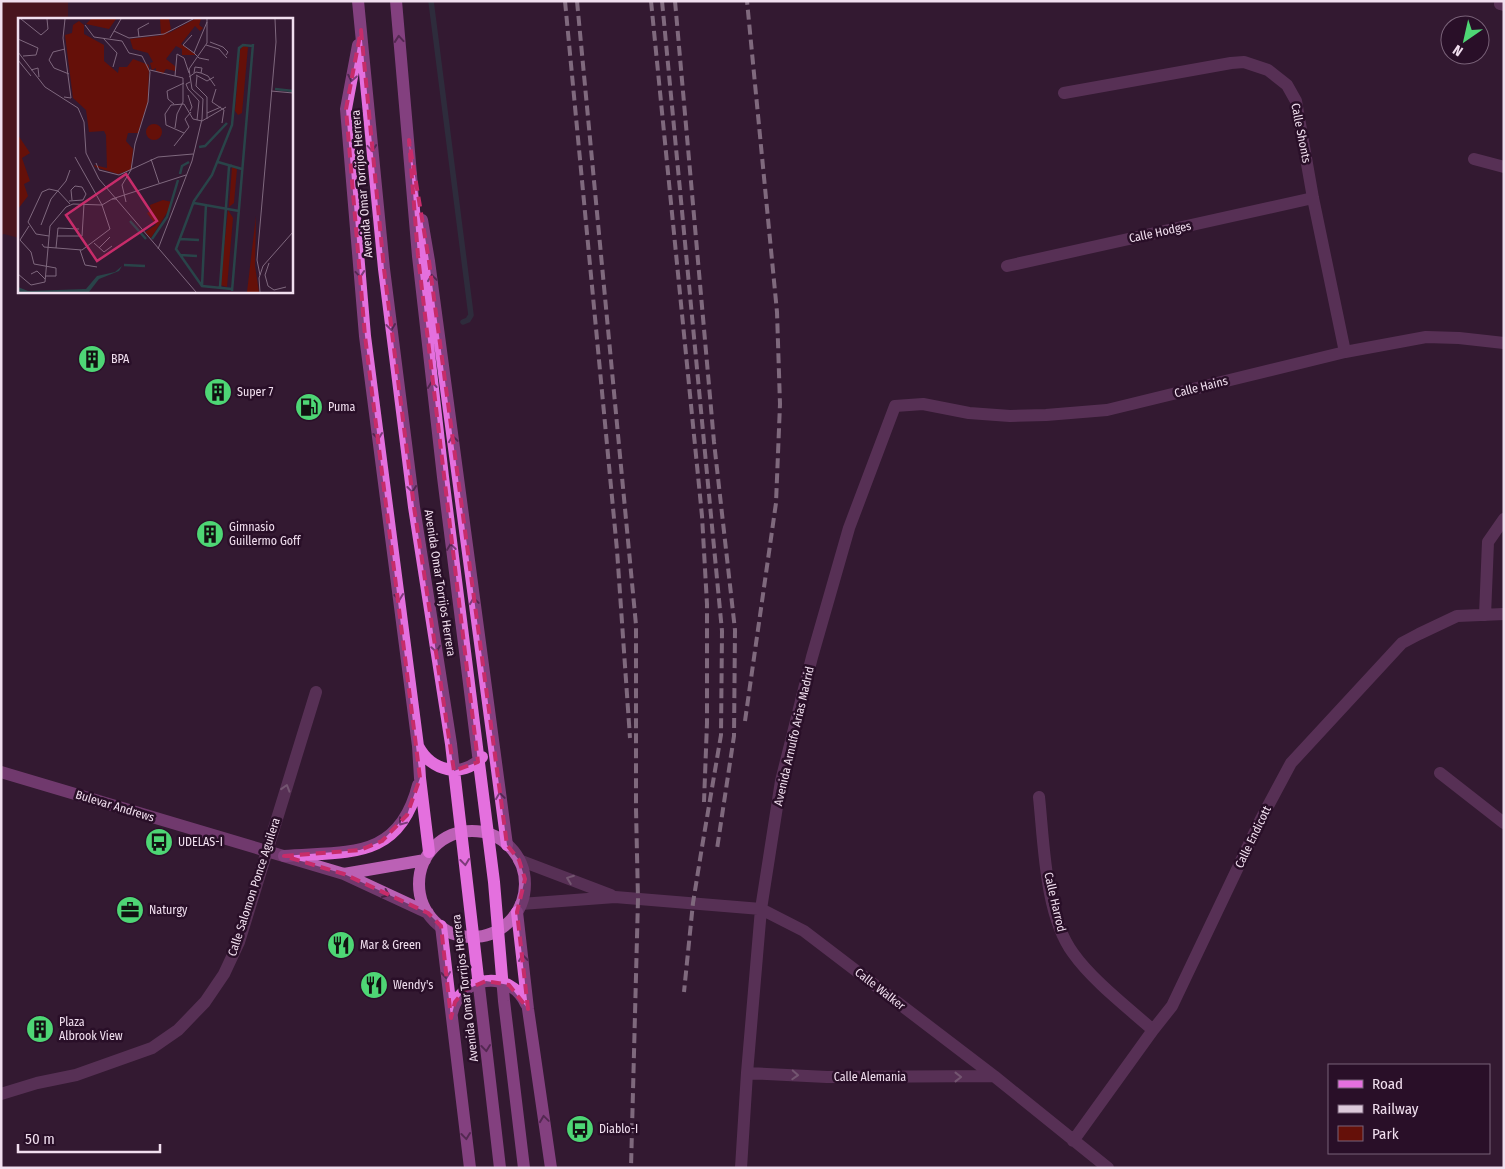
<svg xmlns="http://www.w3.org/2000/svg" width="1505" height="1169" font-family="'Fira Sans Condensed',sans-serif">
<style>
.green{fill:#651009}
.lines{fill:none;stroke-linecap:round;stroke-linejoin:round}
.stream{stroke:#294449;stroke-width:5.5}
.street{stroke:#844d80;stroke-width:12}
.secondary{stroke:#bb61b5;stroke-width:12}
.primary{stroke:#e470de;stroke-width:12}
.rail{stroke:#dcc9da;stroke-width:4;stroke-dasharray:10 5;stroke-linecap:butt}
.oneway{stroke:#7d3b7a}
.oneway2{stroke:#c09dbd}
.oneway3{stroke:#5c2c59}
.marked{fill:none;stroke:#c72c6a;stroke-width:4;stroke-dasharray:10 6;stroke-linejoin:round}
.labels{text-anchor:middle;dominant-baseline:central;stroke-width:5;stroke-linejoin:round;paint-order:stroke}
.street-label{font-size:12px;fill:#f1dfef;stroke:#290f28}
.poi-label{font-size:12px;fill:#f1dfef;stroke:#290f28;text-anchor:start}
.inset-river{fill:none;stroke:#294449;stroke-width:2.5}
.inset-road{fill:none;stroke:#7f687e;stroke-width:1}
.view{fill:#c72c6a;fill-opacity:0.15;stroke:#c72c6a;stroke-width:2.5}
.inset-edge{fill:none;stroke:#f1dfef;stroke-width:2.5}
</style>
<rect width="100%" height="100%" fill="#331932"/>
<path class="green" d="M 1,1 L 68,1 L 68,19 L 19,19 L 19,238 L 4,234 L 1,235 Z"/>
<g class="lines">
<path class="stream" d="M 431,1 L 471,315 L 468,320 L 463,322"/>
<path class="street" d="M 1500,4 L 1504,5
M 1064,93 L 1231,63 L 1244,62 L 1268,70 L 1287,85 L 1296,101 L 1313,198 L 1345,352
M 1474,159 L 1504,167
M 1007,266 L 1313,198
M 1485,615 L 1488,542 L 1504,519
M 1440,773 L 1504,823
M 1039,797 C 1044,844 1045,915 1073,953 C 1092,980 1127,1007 1153,1030
M 519,860 L 611,895
M 521,904 L 615,897 L 761,909 L 804,931 L 994,1076 L 1108,1168
M 747,1073 L 827,1077 L 994,1076
M 1,1094 L 37,1083 L 76,1075 L 152,1048 L 178,1030 L 205,1002 L 224,974 L 239,942 L 316,692
M 1073,1141 L 1153,1030 L 1172,1006 L 1261,819 L 1291,763 L 1402,643 L 1419,634 L 1457,616 L 1504,614
M 741,1168 L 747,1073 L 761,909 L 781,781 L 812,657 L 849,528 L 895,406 L 923,404 L 969,413 L 1010,416 L 1046,415 L 1107,410 L 1345,352 L 1426,337 L 1459,338 L 1504,343"/>
<path class="secondary" d="M 1,772 L 344,874 L 428,913
M419 884a53 53 0 1 1 106 0a53 53 0 1 1-106 0Z
M 344,874 L 425,860"/>
<path class="primary" d="M 358,1 L 384,269 L 414,507 L 451,744 L 500,1168
M 396,1 L 418,256 L 443,477 L 494,882 L 504,1001 L 524,1168
M 358,45 L 346,109 L 365,336 L 418,746 L 420,778 L 429,852
M 422,220 L 429,261 L 507,845
M 418,746 C 431,771 462,779 482,757
M 284,856 C 347,851 399,861 418,785
M 517,912 L 528,1009 L 551,1168
M 441,926 L 470,1168
M 452,1013 C 460,975 510,969 526,1004"/>
<path class="rail" d="M 565,1 L 617,550 L 630,738
M 577,1 L 636,625 L 636,809 L 638,899 L 631,1168
M 651,1 L 702,516 L 707,604 L 707,723 L 704,802
M 662,1 L 722,631 L 721,735 L 702,847 L 693,903 L 684,992
M 675,1 L 714,442 L 735,630 L 734,736 L 717,849
M 745,721 L 776,503 L 780,404 L 777,312 L 747,1"/>
</g>
<defs><path id="oneway-chevron" d="M-2-3.5L2.5 0L-2 3.5" fill="none" stroke-width="1.6" stroke-linecap="round" stroke-linejoin="round" transform="scale(1.25)"/></defs>
<g class="oneway">
<use href="#oneway-chevron" transform="translate(399 39) rotate(-95)"/>
<use href="#oneway-chevron" transform="translate(352 78) rotate(101)"/>
<use href="#oneway-chevron" transform="translate(372 148) rotate(85)"/>
<use href="#oneway-chevron" transform="translate(360 274) rotate(85)"/>
<use href="#oneway-chevron" transform="translate(432 278) rotate(-98)"/>
<use href="#oneway-chevron" transform="translate(391 327) rotate(83)"/>
<use href="#oneway-chevron" transform="translate(432 385) rotate(-96)"/>
<use href="#oneway-chevron" transform="translate(378 436) rotate(83)"/>
<use href="#oneway-chevron" transform="translate(453 439) rotate(-98)"/>
<use href="#oneway-chevron" transform="translate(412 489) rotate(83)"/>
<use href="#oneway-chevron" transform="translate(451 547) rotate(-97)"/>
<use href="#oneway-chevron" transform="translate(399 597) rotate(83)"/>
<use href="#oneway-chevron" transform="translate(474 601) rotate(-98)"/>
<use href="#oneway-chevron" transform="translate(436 649) rotate(81)"/>
<use href="#oneway-chevron" transform="translate(500 796) rotate(-98)"/>
<use href="#oneway-chevron" transform="translate(402 822) rotate(127)"/>
<use href="#oneway-chevron" transform="translate(465 862) rotate(83)"/>
<use href="#oneway-chevron" transform="translate(523 958) rotate(-97)"/>
<use href="#oneway-chevron" transform="translate(446 975) rotate(84)"/>
<use href="#oneway-chevron" transform="translate(486 1048) rotate(83)"/>
<use href="#oneway-chevron" transform="translate(544 1119) rotate(-98)"/>
<use href="#oneway-chevron" transform="translate(466 1136) rotate(83)"/>
</g>
<g class="oneway2">
<use href="#oneway-chevron" transform="translate(286 788) rotate(-73)"/>
<use href="#oneway-chevron" transform="translate(570 879) rotate(-159)"/>
<use href="#oneway-chevron" transform="translate(795 1075) rotate(3)"/>
<use href="#oneway-chevron" transform="translate(958 1077)"/>
</g>
<use class="oneway3" href="#oneway-chevron" transform="translate(386 894) rotate(25)"/>
<path d="M0 0H1505V1169H0ZM 361,30 L 384,269 L 414,507 L 454,771 L 478,762 L 418,256 L 409,140 L 429,261 L 507,845 L 519,860 L 525,879 L 517,912 L 528,1009 L 509,985 L 486,981 L 465,990 L 455,1002 L 451,1018 L 441,926 L 428,913 L 344,874 L 284,856 L 360,850 L 382,841 L 407,815 L 420,778 L 365,336 L 346,109 Z" fill="#331932" fill-opacity=".55" fill-rule="evenodd"/>
<path class="marked" d="M 361,30 L 384,269 L 414,507 L 454,771 L 478,762 L 418,256 L 409,140 L 429,261 L 507,845 L 519,860 L 525,879 L 517,912 L 528,1009 L 509,985 L 486,981 L 465,990 L 455,1002 L 451,1018 L 441,926 L 428,913 L 344,874 L 284,856 L 360,850 L 382,841 L 407,815 L 420,778 L 365,336 L 346,109 Z"/>
<defs>
<g id="building-disc" transform="scale(1.4375)"><circle r="9.5" fill="#4ed675" stroke="#290f28"/><path d="M-4-6H4V6H1V3H-1V6H-4ZM-2.5-4.3h1.7v1.8h-1.7ZM.8-4.3h1.7v1.8H.8ZM-2.5-1h1.7V.8h-1.7ZM.8-1h1.7V.8H.8Z" fill="#111"/></g>
<g id="fuel-disc" transform="scale(1.4375)"><circle r="9.5" fill="#4ed675" stroke="#290f28"/><path d="M-5.5-6h7V0h2V4h1.3V-2.5L3-4.5l.8-.8L6-3V5H2.5V1h-1V6h-7ZM-4.2-4.7v3.2H.2V-4.7Z" fill="#111"/></g>
<g id="bus-disc" transform="scale(1.4375)"><circle r="9.5" fill="#4ed675" stroke="#290f28"/><path d="M-5-6H5V4H4V6H2V4H-2V6H-4V4H-5ZM-3.5-4V0h7V-4ZM-3.5 1.2v1.5H-2V1.2ZM2 1.2v1.5H3.5V1.2Z" fill="#111"/></g>
<g id="office-disc" transform="scale(1.4375)"><circle r="9.5" fill="#4ed675" stroke="#290f28"/><path d="M-6-3h4V-5.5h4V-3h4V5H-6ZM-1-4.5V-3h2v-1.5ZM-6 0V1H6V0Z" fill="#111"/></g>
<g id="restaurant-disc" transform="scale(1.4375)"><circle r="9.5" fill="#4ed675" stroke="#290f28"/><path d="M-5-6h1v4h1v-4h1v4h1v-4h1v5L-1.5 .5V6h-2V.5L-5-1ZM5-6V6H3V1.5H1.5Q1.5-4 5-6Z" fill="#111"/></g>
</defs>
<g fill-rule="evenodd">
<use href="#building-disc" x="92" y="359"/>
<use href="#building-disc" x="218" y="392"/>
<use href="#fuel-disc" x="309" y="407"/>
<use href="#building-disc" x="210" y="534"/>
<use href="#bus-disc" x="159" y="842"/>
<use href="#office-disc" x="130" y="910"/>
<use href="#restaurant-disc" x="341" y="945"/>
<use href="#restaurant-disc" x="374" y="985"/>
<use href="#building-disc" x="40" y="1029"/>
<use href="#bus-disc" x="580" y="1129"/>
</g>
<g class="labels">
<g class="street-label">
<text transform="translate(1301 133) rotate(79)">Calle Shonts</text>
<text transform="translate(362 184) rotate(-95)">Avenida Omar Torrijos Herrera</text>
<text transform="translate(1160 232) rotate(-12)">Calle Hodges</text>
<text transform="translate(1201 387) rotate(-14)">Calle Hains</text>
<text transform="translate(440 583) rotate(81)">Avenida Omar Torrijos Herrera</text>
<text transform="translate(794 736) rotate(-77)">Avenida Arnulfo Arias Madrid</text>
<text transform="translate(115 806) rotate(17)">Bulevar Andrews</text>
<text transform="translate(1253 837) rotate(-64)">Calle Endicott</text>
<text transform="translate(254 887) rotate(-72)">Calle Salomon Ponce Aguilera</text>
<text transform="translate(1055 902) rotate(77)">Calle Harrod</text>
<text transform="translate(465 988) rotate(-97)">Avenida Omar Torrijos Herrera</text>
<text transform="translate(880 989) rotate(38)">Calle Walker</text>
<text x="870" y="1077">Calle Alemania</text>
</g>
<g class="poi-label">
<text x="111" y="359">BPA</text>
<text x="237" y="392">Super 7</text>
<text x="328" y="407">Puma</text>
<text x="229" y="527">Gimnasio<tspan x="229" dy="14">Guillermo Goff</tspan></text>
<text x="178" y="842">UDELAS-I</text>
<text x="149" y="910">Naturgy</text>
<text x="360" y="945">Mar &amp; Green</text>
<text x="393" y="985">Wendy's</text>
<text x="59" y="1022">Plaza<tspan x="59" dy="14">Albrook View</tspan></text>
<text x="599" y="1129">Diablo-I</text>
</g>
</g>
<g transform="translate(18 18)">
<rect width="275" height="275" fill="#331932"/>
<path d="M 73,1 L 98,1 L 91,11 L 68,6 ZM 142,1 L 151,1 L 153,11 L 149,16 L 177,1 L 183,1 L 181,7 L 185,10 L 182,13 L 177,8 L 163,26 L 178,37 L 164,37 L 164,31 L 158,28 L 148,41 L 158,49 L 157,53 L 148,51 L 145,56 L 138,53 L 138,50 L 134,52 L 132,45 L 135,44 L 130,35 L 115,31 L 112,21 L 146,17 L 143,16 ZM 61,3 L 66,7 L 66,16 L 86,27 L 86,43 L 100,55 L 101,49 L 109,49 L 115,41 L 131,47 L 130,84 L 120,115 L 110,115 L 108,123 L 115,131 L 113,152 L 100,156 L 77,149 L 76,147 L 89,150 L 88,117 L 86,113 L 71,114 L 68,92 L 55,80 L 47,17 L 54,15 L 55,7 ZM 225,28 L 230,29 L 224,95 L 220,97 L 217,93 L 222,32 ZM128 114a8 8 0 1 1 16 0a8 8 0 1 1-16 0ZM 0,117 L 12,135 L 4,140 L 12,163 L 6,166 L 10,178 L 0,191 ZM 214,149 L 219,151 L 216,185 L 211,189 ZM 145,182 L 154,184 L 152,190 L 133,220 L 127,214 L 138,207 L 129,195 L 133,193 L 132,187 ZM 210,192 L 215,200 L 209,269 L 202,267 ZM 238,198 L 237,248 L 241,274 L 229,274 Z" fill="#651009"/>
<path d="M 104,248 L 101,253 L 81,261 L 71,274 L 0,274 L 0,269 L 10,273 L 68,271 L 79,258 L 97,254 Z" fill="#294449"/>
<path class="inset-river" d="M 257,71 L 275,73M 181,129 L 187,128 L 209,105M 200,144 L 224,151M 162,156 L 164,148 L 171,144M 176,185 L 221,193M 112,203 L 128,221M 134,221 L 149,199 L 160,162M 162,221 L 181,222M 162,237 L 179,238M 106,247 L 127,248M 184,268 L 188,186M 202,269 L 211,149 L 214,147M 214,271 L 184,268 L 158,231 L 176,183 L 194,157 L 214,107 L 221,30 L 225,27 L 235,28M 214,273 L 235,26"/>
<path class="inset-road" d="M 3,1 L 23,17 L 30,11 L 29,1M 67,7 L 76,19 L 104,23 L 111,35M 96,13 L 111,20 L 146,16 L 175,1M 174,17 L 165,27 L 176,35M 121,19 L 120,11 L 131,5M 85,20 L 99,35 L 95,49M 92,20 L 103,1M 0,21 L 20,30 L 18,37 L 5,38M 192,24 L 205,29 L 210,34 L 208,37M 188,27 L 201,31 L 209,40M 47,31 L 35,34 L 31,42 L 36,50 L 51,56M 0,34 L 27,69 L 60,90 L 66,104 L 68,135 L 81,161 L 178,274M 176,35 L 189,4M 176,35 L 181,40 L 191,42M 0,42 L 13,58M 13,52 L 20,50 L 21,59M 132,52 L 165,60 L 165,84 L 159,96 L 157,110M 176,55 L 177,49 L 184,50 L 183,55M 178,57 L 189,63 L 196,59M 157,58 L 159,36 L 166,40 L 171,55M 179,58 L 178,68 L 189,79 L 189,101M 171,59 L 178,54 L 183,55 L 190,58 L 197,68M 172,64 L 168,66 L 170,71 L 181,83 L 179,102M 198,71 L 194,84 L 206,92 L 204,105M 253,73 L 275,75M 170,77 L 174,89 L 172,93M 46,79 L 53,80 L 45,20 L 47,1M 156,86 L 150,81 L 149,73 L 166,65M 189,95 L 203,89M 166,115 L 148,107 L 147,96 L 153,87 L 166,86 L 175,101 L 184,103 L 208,89M 156,128 L 171,109 L 167,101 L 173,94M 133,141 L 141,165M 78,145 L 81,152 L 101,157 L 140,139 L 175,136M 99,181 L 94,181 L 168,157M 51,183 L 65,182 L 68,176 L 64,169 L 57,168 L 53,172 L 54,182M 108,184 L 104,167 L 113,152 L 117,126 L 130,84 L 132,54 L 124,38 L 111,35M 23,207 L 33,181 L 48,163 L 52,152M 11,208 L 2,222 L 13,234 L 16,246 L 38,250 L 38,258 L 28,258M 31,218 L 18,216 L 10,204 L 24,174 L 31,171 L 40,173 L 52,186M 39,218 L 64,218 L 66,186M 76,225 L 86,234 L 94,228M 24,226 L 26,229 L 64,232 L 92,211 L 84,187 L 57,139M 38,230 L 40,210 L 61,211M 81,230 L 92,219M 140,231 L 174,143 L 184,101 L 185,81 L 174,71 L 171,51 L 189,25 L 189,1M 62,232 L 67,247 L 79,249M 251,245 L 247,257 L 250,268 L 256,272 L 268,269M 0,256 L 13,267 L 27,264 L 32,208 L 48,189 L 55,186 L 84,187 L 94,181M 13,256 L 19,253 L 27,261M 242,257 L 239,242 L 258,24 L 257,1M 242,274 L 241,260 L 245,248 L 275,214"/>
<path class="view" d="M 108,156 L 139,203 L 79,243 L 48,197 Z"/>
<rect width="275" height="275" class="inset-edge"/>
</g>
<rect width="1505" height="1169" fill="none" stroke="#f1dfef" stroke-width="5"/>
<rect x="1328" y="1064" width="162" height="90" fill="#290f28" stroke="#796278"/>
<rect x="1338" y="1080" width="25" height="8" fill="#e470de" stroke="#796278"/>
<text x="1372" y="1089" font-size="15" fill="#f1dfef">Road</text>
<rect x="1338" y="1105" width="25" height="8" fill="#dcc9da" stroke="#796278"/>
<text x="1372" y="1114" font-size="15" fill="#f1dfef">Railway</text>
<rect x="1338" y="1126" width="25" height="15" fill="#651009" stroke="#796278"/>
<text x="1372" y="1139" font-size="15" fill="#f1dfef">Park</text>
<g transform="translate(1465 40) rotate(214)"><circle r="24" fill="#290f28" stroke="#796278"/>
<path d="M0-4L9 19L0 12L-9 19Z" fill="#4ed675"/>
<text y="-8" font-size="14" font-weight="bold" text-anchor="middle" fill="#f1dfef">N</text>
</g>
<path d="M18 1144v8h142v-8" fill="none" stroke="#f1dfef" stroke-width="2.5"/>
<text x="25" y="1144" font-size="15" fill="#f1dfef" stroke="#290f28" stroke-width="4" paint-order="stroke">50 m</text>
</svg>
